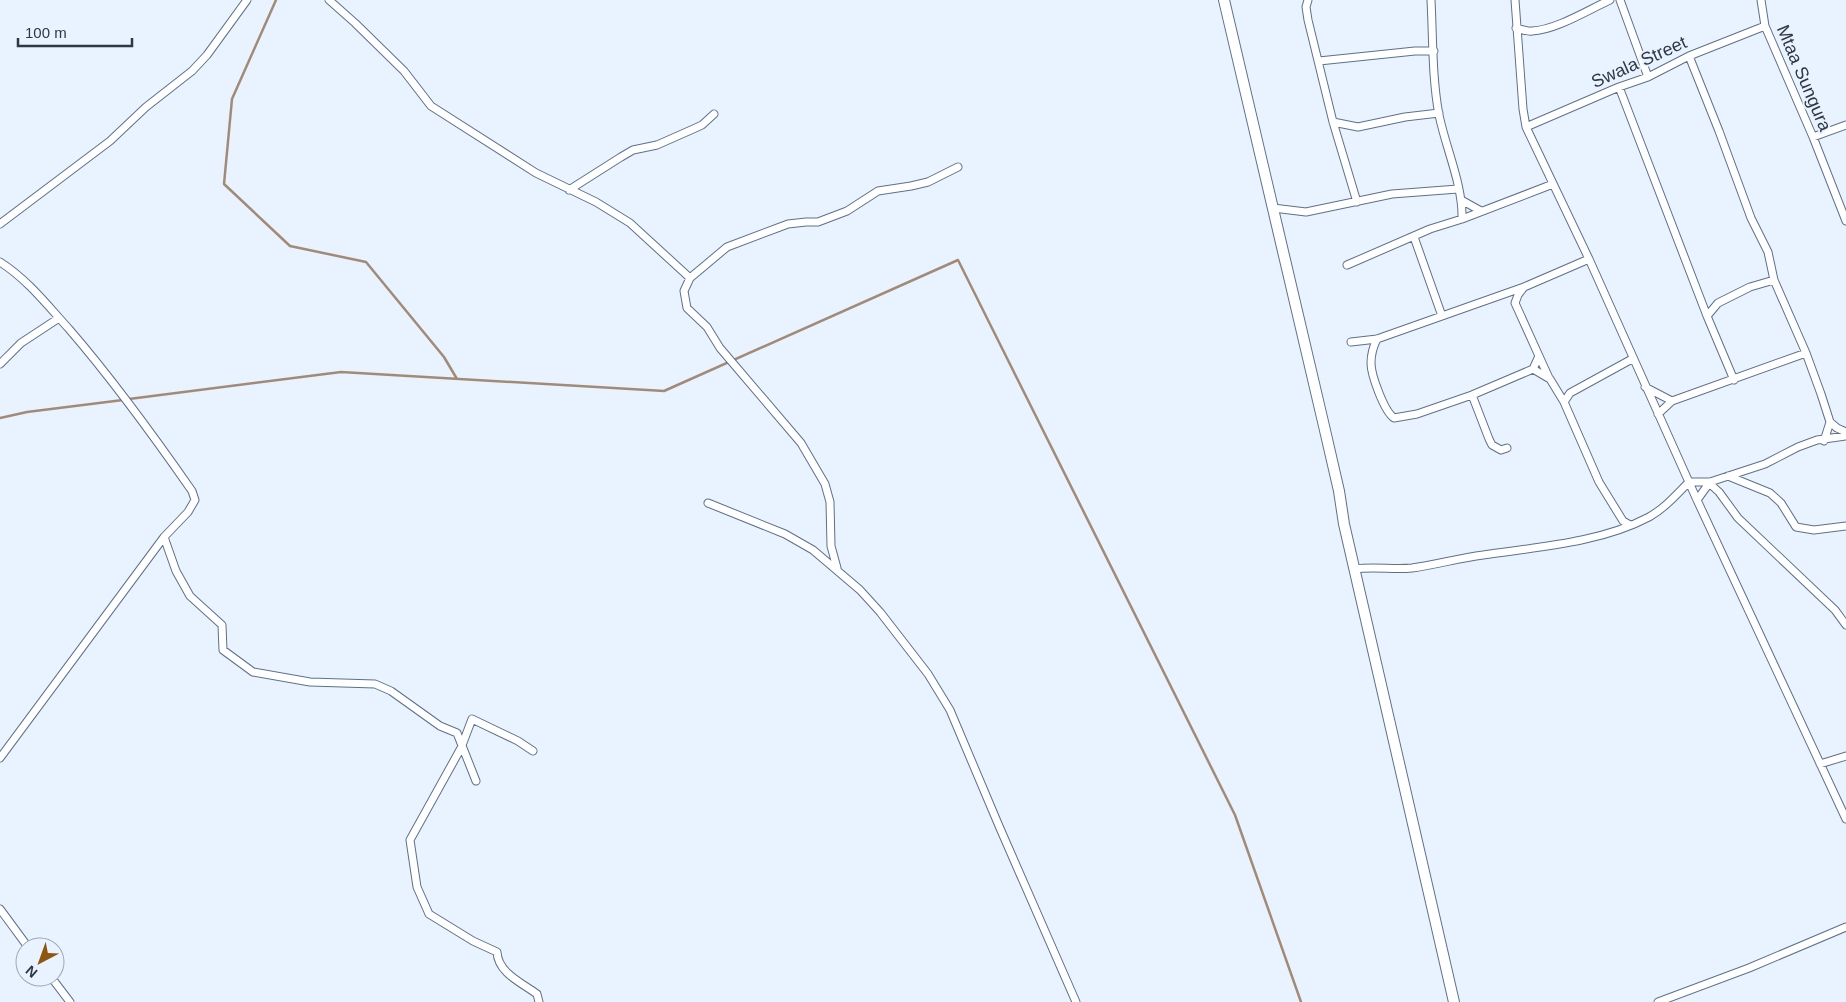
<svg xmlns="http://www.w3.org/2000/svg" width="1846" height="1002" font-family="Arial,sans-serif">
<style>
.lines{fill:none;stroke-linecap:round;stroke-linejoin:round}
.stream{stroke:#a28b76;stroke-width:2.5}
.street-casing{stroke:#5d718c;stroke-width:9}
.secondary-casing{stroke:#5d718c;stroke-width:12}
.street{stroke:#fff;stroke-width:7}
.secondary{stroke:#fff;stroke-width:10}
.labels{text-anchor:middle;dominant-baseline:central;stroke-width:4;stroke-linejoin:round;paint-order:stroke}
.street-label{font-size:18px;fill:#2e3743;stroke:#e9f2ff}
</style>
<rect width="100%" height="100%" fill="#e9f2ff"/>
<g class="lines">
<path class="stream" d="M 276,0 L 232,99 L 224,184 L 290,246 L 366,262 L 444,357 L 457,379
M 129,399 L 341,372 L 664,391 L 958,260 L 1235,815 L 1301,1002
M 0,418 L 27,412 L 123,400"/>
<g class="street-casing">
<path id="street" d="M 329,0 L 355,23 L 404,71 L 431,106 L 536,173 L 596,202 L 630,223 L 690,278 L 727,247 L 788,224 L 806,222 L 818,222 L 847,211 L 878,191 L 911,186 L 928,182 L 958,167
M 1308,0 L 1306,7 L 1308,20 L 1333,122 L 1357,202
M 1431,0 C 1433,38 1432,78 1439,115 C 1446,149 1463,185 1462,219
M 1515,0 L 1523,109 L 1526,127 L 1589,259 L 1697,500 L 1846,819
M 1620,0 L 1648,77
M 1761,0 L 1765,26 L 1813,137 L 1846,221
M 1516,28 C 1521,29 1527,32 1532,31 C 1556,30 1588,10 1610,0
M 1689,56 L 1719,131 L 1751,218 L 1768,252 L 1774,280 L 1806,353 L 1821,394 L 1830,422 L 1824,441
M 1319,61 L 1415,51 L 1434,51
M 1619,87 L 1707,316 L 1734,380
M 1333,122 L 1358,127 L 1405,117 L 1439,113
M 1526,127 L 1619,87 L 1648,77 L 1689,56 L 1765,26
M 1813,137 L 1846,125
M 569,190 L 621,157 L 633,150 L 657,145 L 691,130 L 702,125 L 714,114
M 1463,201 L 1481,211
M 1273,208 L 1306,212 L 1392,194 L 1458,189
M 0,224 L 110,141 L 146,107 L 192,71 L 207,55 L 247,0
M 1414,237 L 1442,316
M 0,262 C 27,279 48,306 69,329 C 114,381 153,435 192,491 L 195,500 L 188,512 L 164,537 L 0,758
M 1347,265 L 1430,229 L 1462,219 L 1553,184
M 690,278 L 684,291 L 687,308 L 707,327 L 720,348 L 801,443 L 825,484 L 830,502 L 831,546 L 837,568
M 1707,316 L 1718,303 L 1750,287 L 1774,280
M 1377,339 C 1373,347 1371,354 1371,363 C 1371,375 1384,411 1394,418 L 1417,414 L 1472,395 L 1533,369 L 1539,356 L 1515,303 L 1518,295 L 1524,287 L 1589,259
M 1351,342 L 1377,339 L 1524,287
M 1539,356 L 1549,378
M 0,364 L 21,343 L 59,318
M 1533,369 L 1550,379 L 1564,402
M 1645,387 L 1672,401
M 1472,395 L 1489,439 L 1492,445 L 1501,450 L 1507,448
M 1658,414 L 1672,401 L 1806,353
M 1830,422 L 1837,428 L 1846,432
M 1728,476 L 1770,493 L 1781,503 L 1796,527 L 1814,530 L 1846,526
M 1709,483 L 1719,492 L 1738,518 L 1835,610 L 1846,625
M 1697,500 L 1710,482
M 708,503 L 785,534 L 813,550 L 860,590 L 880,612 L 928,674 L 950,710 L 999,826 L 1076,1002
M 1630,525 L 1623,521 L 1599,482 L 1564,402 L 1570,393 L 1632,359
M 164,537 L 176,571 L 190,596 L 222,625 L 223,650 L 253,672 L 310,682 L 375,684 L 391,691 L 440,726 L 457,733 L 476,781
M 1355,569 C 1374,566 1393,570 1412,568 C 1435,565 1459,558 1483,555 C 1537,547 1600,543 1649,517 C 1665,508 1676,495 1689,482 L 1710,482 L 1765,464 L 1798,447 L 1817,440 L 1846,436
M 533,751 L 518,741 L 472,719 L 461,748 L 410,840 L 417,887 L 429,914 L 473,941 L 497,952 C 498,973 522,983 537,994 L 539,1002
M 1820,764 L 1846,756
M 0,909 L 28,947
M 51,977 L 70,1002
M 1658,1002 L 1749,968 L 1846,927"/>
</g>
<g class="secondary-casing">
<path id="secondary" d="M 1224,0 L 1324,426 L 1339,491 L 1344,524 L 1454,1002"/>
</g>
<use href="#street" class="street"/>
<use href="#secondary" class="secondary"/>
</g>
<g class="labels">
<g class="street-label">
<text transform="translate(1639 62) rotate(-24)">Swala Street</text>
<text transform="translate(1804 78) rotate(67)">Mtaa Sungura</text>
</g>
</g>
<g transform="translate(40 962) rotate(221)"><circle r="24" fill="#e9f2ff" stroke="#9ea7b4"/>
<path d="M0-4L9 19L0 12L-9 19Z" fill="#8e560e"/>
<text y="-8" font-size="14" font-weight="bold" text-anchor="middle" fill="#2e3743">N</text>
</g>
<path d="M18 38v8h114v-8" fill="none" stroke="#2e3743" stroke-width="2.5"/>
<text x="25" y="38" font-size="15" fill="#2e3743" stroke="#e9f2ff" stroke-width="4" paint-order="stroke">100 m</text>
</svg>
